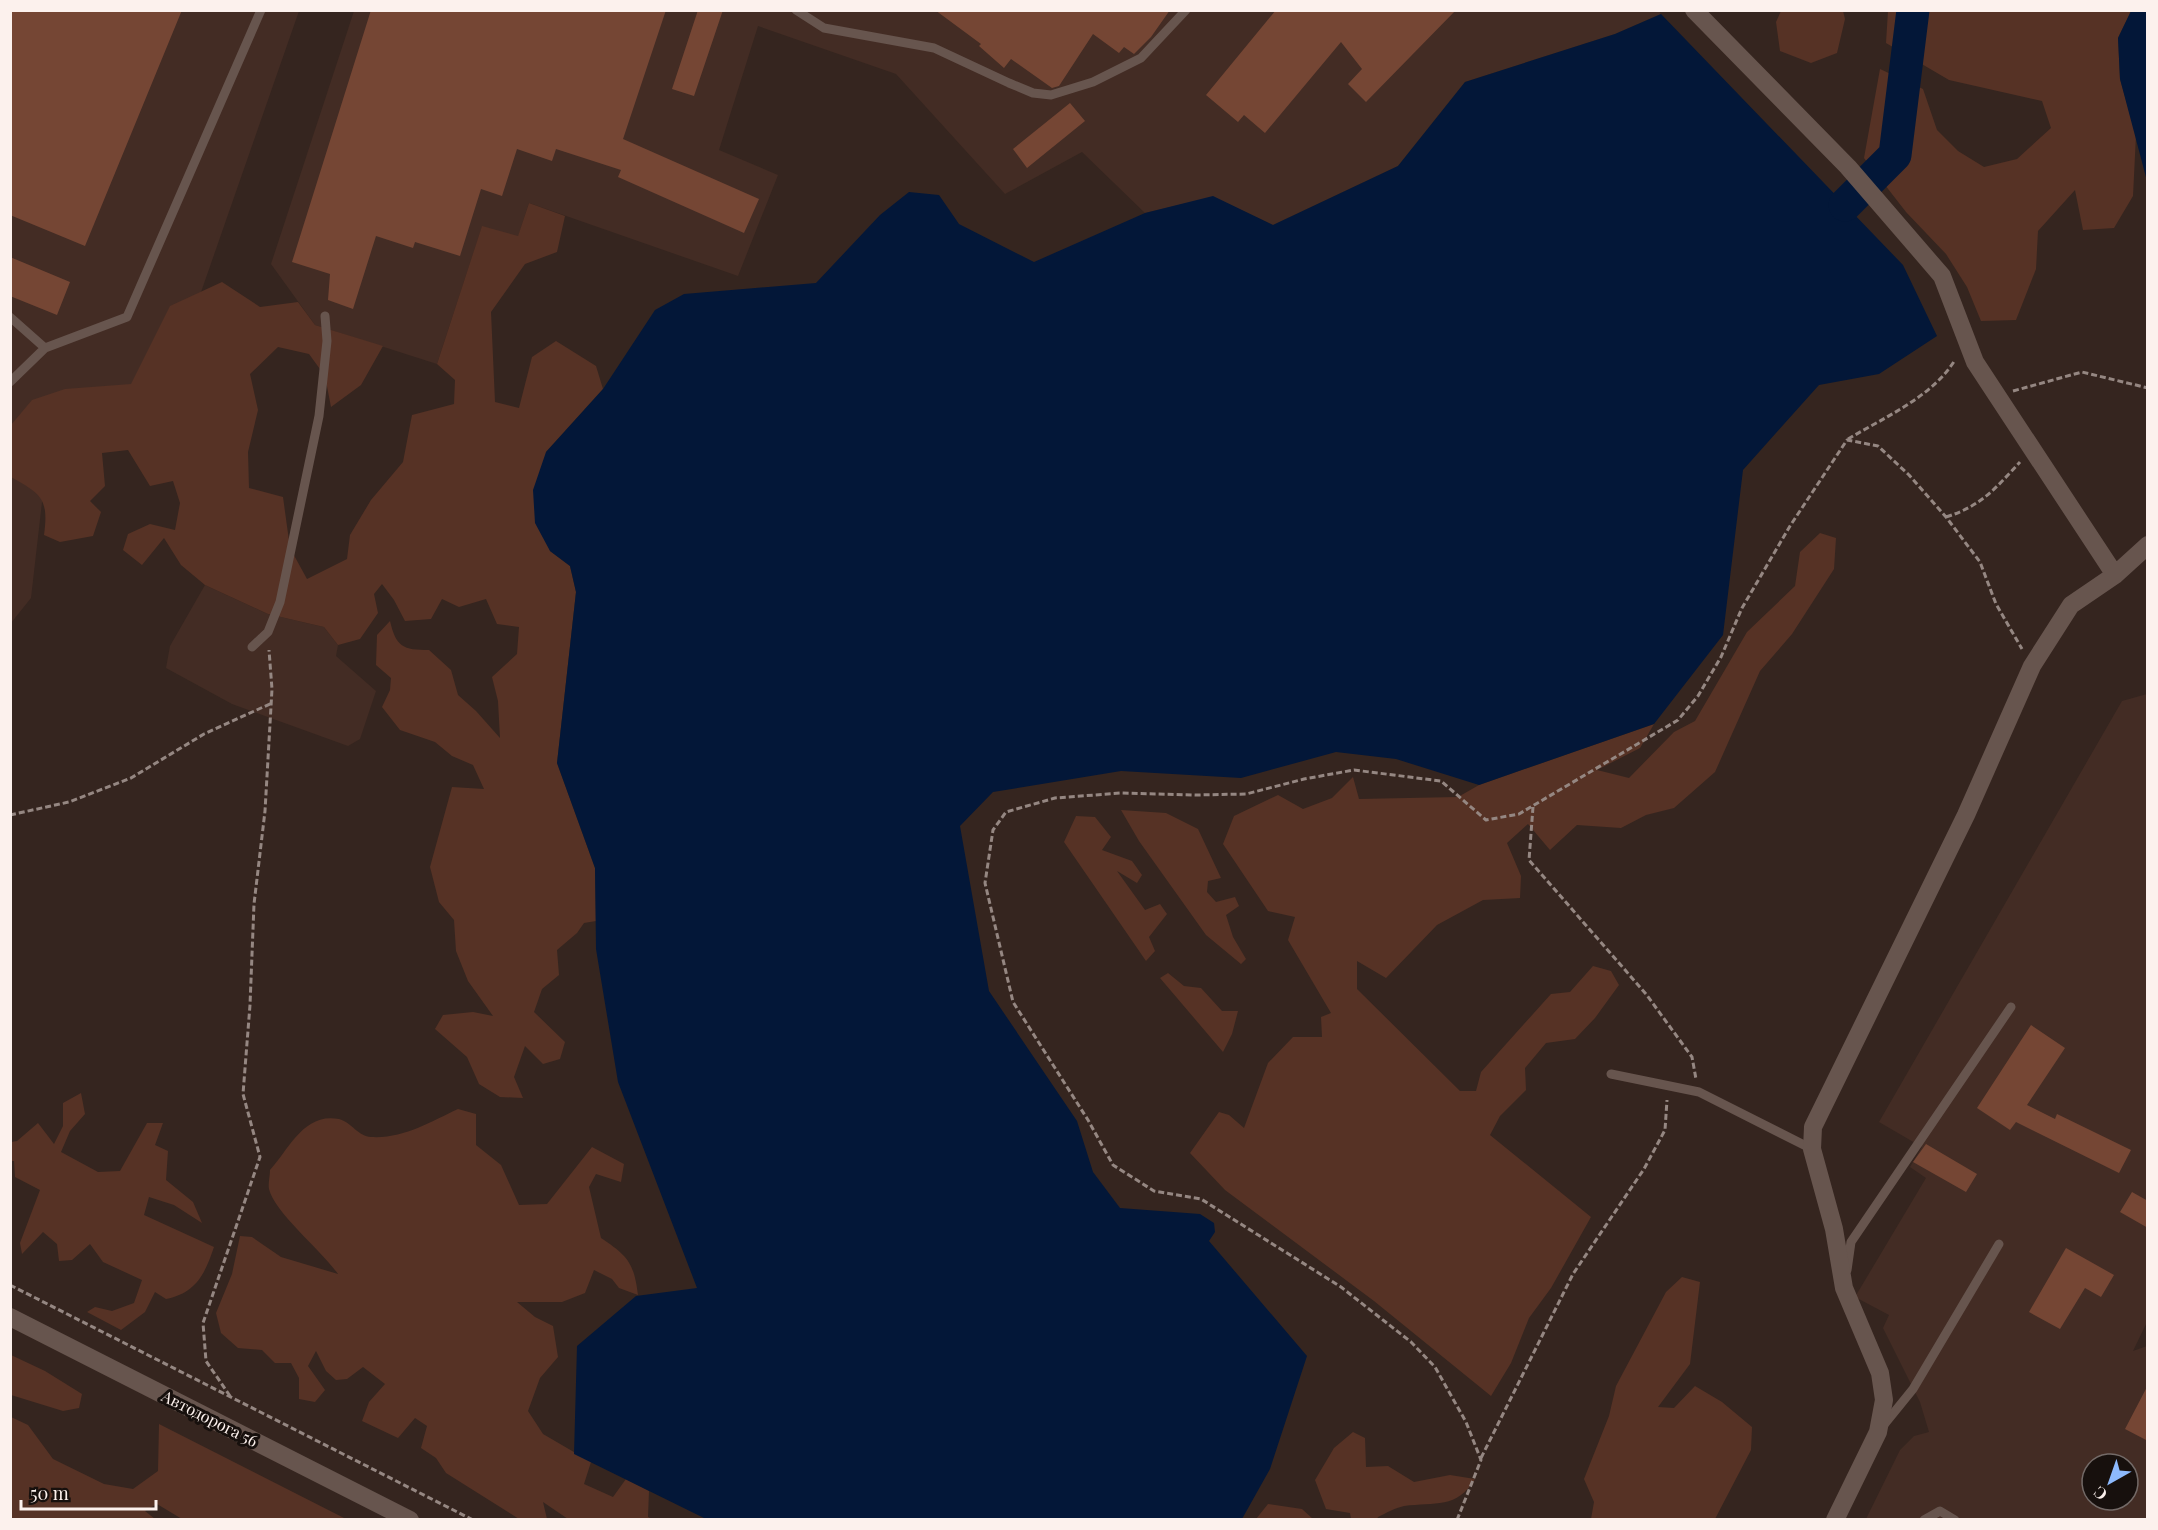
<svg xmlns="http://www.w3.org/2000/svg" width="2158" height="1530" font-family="'Playfair Display',serif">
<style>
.built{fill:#432c24;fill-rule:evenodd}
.green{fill:#563225}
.water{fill:#031738}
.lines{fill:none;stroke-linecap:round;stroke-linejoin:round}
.river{stroke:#031738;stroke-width:33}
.building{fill:#754634}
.path{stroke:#958782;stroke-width:3;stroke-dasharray:6 3;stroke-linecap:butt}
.lane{stroke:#67554e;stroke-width:9}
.street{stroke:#67554e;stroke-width:18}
.secondary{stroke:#67554e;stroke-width:18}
.labels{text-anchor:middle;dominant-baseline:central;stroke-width:6;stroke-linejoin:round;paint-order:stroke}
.street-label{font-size:16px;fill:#fcf1ed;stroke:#17100d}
</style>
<rect width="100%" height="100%" fill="#35251f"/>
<path class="built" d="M 1658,10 L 1661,14 L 1615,34 L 1465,82 L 1398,166 L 1273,225 L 1213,197 L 1145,213 L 1082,152 L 1005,194 L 896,74 L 758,26 L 719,150 L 778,175 L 738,276 L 529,203 L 518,237 L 482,227 L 437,364 L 315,325 L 271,264 L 354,11 Z
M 11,11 L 299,11 L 154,427 L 48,450 L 31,598 L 11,623 Z
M 205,585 L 268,614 L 324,627 L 338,645 L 336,656 L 376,691 L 360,739 L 348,746 L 232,704 L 166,668 L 170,646 Z
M 2147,694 L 2148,1320 L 2133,1351 L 2147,1346 L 2147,1519 L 1866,1519 L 1900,1450 L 1914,1436 L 1929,1432 L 1920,1402 L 1883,1328 L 1889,1315 L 1855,1297 L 1926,1178 L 1910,1167 L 1922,1147 L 1879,1122 L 2122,701 ZM 2092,1464 L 2128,1464 L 2128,1500 L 2092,1500 Z"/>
<path class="green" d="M 1781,11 L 1843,11 L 1845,19 L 1837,53 L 1811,63 L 1780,51 L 1776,22 Z
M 1888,11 L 2131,11 L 2118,38 L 2120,79 L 2136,135 L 2133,196 L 2114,228 L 2083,230 L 2075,190 L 2038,231 L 2036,269 L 2016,320 L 1981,321 L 1967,287 L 1946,254 L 1906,212 L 1864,158 L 1880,69 L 1923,89 L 1937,130 L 1958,151 L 1984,167 L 2017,159 L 2051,128 L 2042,101 L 1949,80 L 1886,43 Z
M 529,203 L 565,216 L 557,252 L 525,264 L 491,312 L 495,402 L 519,408 L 532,357 L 556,341 L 596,366 L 603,389 L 546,452 L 550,551 L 570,566 L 576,592 L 557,763 L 595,868 L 596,921 L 584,923 L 577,933 L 557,950 L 559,975 L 542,989 L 534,1012 L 565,1042 L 560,1059 L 543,1064 L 525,1046 L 514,1077 L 523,1098 L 500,1097 L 479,1084 L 467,1057 L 435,1029 L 443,1015 L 473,1012 L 493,1016 L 468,981 L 456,951 L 454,920 L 439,902 L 430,867 L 452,787 L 484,789 L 473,765 L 452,756 L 435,742 L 400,730 L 382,707 L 390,690 L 391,678 L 376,665 L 377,635 L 390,621 C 396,647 403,650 429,650 L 451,670 L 458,695 L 476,711 L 500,738 L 498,701 L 492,677 L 517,654 L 519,627 L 497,624 L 486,599 L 459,607 L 442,599 L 431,619 L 405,621 L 394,600 L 382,584 L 374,594 L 378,613 L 360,639 L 338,645 L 324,627 L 268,614 L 205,585 L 181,565 L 164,538 L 142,565 L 123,550 L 128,534 L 150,524 L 175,530 L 180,503 L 173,481 L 150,486 L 128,450 L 102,453 L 105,486 L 90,501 L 101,512 L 93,536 L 60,542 L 44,535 C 49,498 41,494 11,477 L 11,425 L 32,400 L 65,389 L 131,384 L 170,306 L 222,282 L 260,307 L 298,302 L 315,325 L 383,346 L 361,385 L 331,407 L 325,376 L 309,354 L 278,347 L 250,374 L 258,410 L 248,452 L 249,488 L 283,497 L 290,548 L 307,579 L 347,559 L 350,535 L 371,500 L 403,462 L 412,415 L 454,404 L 455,380 L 437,364 L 482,226 L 518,236 Z
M 1820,533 L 1836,538 L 1834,569 L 1792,634 L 1760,671 L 1715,772 L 1674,808 L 1646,815 L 1621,828 L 1577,825 L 1550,850 L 1528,824 L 1507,843 L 1521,876 L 1520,898 L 1483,900 L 1437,925 L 1386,978 L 1357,961 L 1357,989 L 1460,1091 L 1476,1091 L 1481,1072 L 1551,994 L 1570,992 L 1593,966 L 1611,971 L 1619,985 L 1595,1018 L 1575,1039 L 1546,1043 L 1525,1068 L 1526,1090 L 1500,1116 L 1490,1135 L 1591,1217 L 1551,1288 L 1529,1318 L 1511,1363 L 1491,1396 L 1374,1301 L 1225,1190 L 1190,1153 L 1219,1112 L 1229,1115 L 1244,1128 L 1268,1063 L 1293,1037 L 1322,1037 L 1321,1017 L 1331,1013 L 1288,940 L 1295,917 L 1268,911 L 1223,844 L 1234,816 L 1278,795 L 1303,809 L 1332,798 L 1353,777 L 1359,799 L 1458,797 L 1479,785 L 1654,724 L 1640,748 L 1597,770 L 1629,778 L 1674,732 L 1695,721 L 1747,632 L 1795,586 L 1800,552 Z
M 1121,810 L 1166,813 L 1198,829 L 1221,878 L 1208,881 L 1207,892 L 1216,902 L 1235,897 L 1239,906 L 1226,915 L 1233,937 L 1246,959 L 1241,964 L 1206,935 L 1139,841 Z
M 1076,816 L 1095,817 L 1111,837 L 1102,850 L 1132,861 L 1142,875 L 1137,883 L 1117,871 L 1145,910 L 1160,904 L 1167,914 L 1149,937 L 1155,951 L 1146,961 L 1064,842 Z
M 1168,973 L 1184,986 L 1201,988 L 1222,1011 L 1238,1011 L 1232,1034 L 1223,1052 L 1160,978 Z
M 81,1093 L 85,1114 L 70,1131 L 61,1152 L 98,1172 L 120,1171 L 147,1123 L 163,1123 L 155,1145 L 168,1151 L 166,1180 L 193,1202 L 202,1223 L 174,1205 L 149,1197 L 144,1215 L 214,1247 C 205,1274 196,1293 166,1299 L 155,1292 L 145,1312 L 121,1330 L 87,1312 L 95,1307 L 112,1311 L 134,1303 L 142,1280 L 103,1262 L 90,1244 L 72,1260 L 59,1261 L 57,1244 L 43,1232 L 22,1254 L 20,1243 L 40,1190 L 15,1177 L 14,1161 L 11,1161 L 11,1142 L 17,1141 L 38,1123 L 54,1144 L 63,1126 L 63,1103 Z
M 458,1109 L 476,1114 L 476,1145 L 501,1165 L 519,1205 L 547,1204 L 592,1147 L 624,1164 L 621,1182 L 596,1174 L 589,1187 L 601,1238 C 628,1256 634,1263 638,1295 L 619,1288 L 612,1279 L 594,1270 L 585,1293 L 562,1302 L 517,1302 L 535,1317 L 553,1326 L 558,1357 L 540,1378 L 528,1411 L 543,1434 L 591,1462 L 584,1484 L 613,1497 L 626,1479 L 649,1491 L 648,1517 L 652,1519 L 568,1519 L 543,1502 L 547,1519 L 519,1519 L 446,1473 L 436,1458 L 421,1448 L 427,1426 L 415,1418 L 398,1438 L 362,1421 L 369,1402 L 385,1384 L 363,1367 L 347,1379 L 336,1380 L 326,1371 L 316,1351 L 308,1366 L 325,1390 L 315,1402 L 299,1399 L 299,1378 L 291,1363 L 275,1363 L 262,1350 L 238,1348 L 221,1333 L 216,1313 L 232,1274 L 240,1236 L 252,1237 L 281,1257 L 338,1274 C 323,1252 274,1212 269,1189 C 268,1183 270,1176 270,1170 C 289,1149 304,1112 339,1119 C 351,1122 359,1137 371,1137 C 403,1139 430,1122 458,1109 Z
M 1682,1277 L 1700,1282 L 1690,1364 L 1658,1407 L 1674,1408 L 1695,1386 L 1722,1402 L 1752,1427 L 1751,1450 L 1715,1519 L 1591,1519 L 1594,1502 L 1584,1479 L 1609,1416 L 1616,1386 L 1666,1292 Z
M 11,1355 L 45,1371 L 82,1394 L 79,1408 L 63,1411 L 11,1395 Z
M 11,1417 L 28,1425 L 53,1459 L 104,1484 L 133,1489 L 158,1471 L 159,1424 L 346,1519 L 182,1519 L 157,1504 L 145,1511 L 155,1519 L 11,1519 Z
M 1353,1432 L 1365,1438 L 1366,1467 L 1388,1466 L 1414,1482 L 1450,1475 L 1475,1479 C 1457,1509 1435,1502 1404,1506 C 1395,1508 1386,1513 1378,1517 L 1377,1519 L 1351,1519 L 1350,1513 L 1326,1509 L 1315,1480 L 1334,1448 Z
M 1268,1504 L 1302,1509 L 1313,1519 L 1256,1519 Z"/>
<path class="water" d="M 2131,11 L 2147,11 L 2147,181 L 2120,79 L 2118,38 Z
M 1661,14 L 1903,265 L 1937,336 L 1879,374 L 1819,385 L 1743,470 L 1723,635 L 1654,724 L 1479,785 L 1396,759 L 1336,752 L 1241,778 L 1121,771 L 993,792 L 960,826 L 989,991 L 1077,1121 L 1093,1172 L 1120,1208 L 1200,1214 L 1214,1223 L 1215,1232 L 1209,1241 L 1307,1356 L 1270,1469 L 1242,1519 L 706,1519 L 574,1454 L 577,1346 L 636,1296 L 697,1288 L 618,1082 L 596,949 L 595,868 L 557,763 L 576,592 L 570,566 L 550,551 L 535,523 L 533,490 L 546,452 L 603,389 L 655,310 L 684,294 L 816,283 L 880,215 L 909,192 L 939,195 L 959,224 L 1034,262 L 1145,213 L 1213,196 L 1273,225 L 1398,166 L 1465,82 L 1615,34 Z"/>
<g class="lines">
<path class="river" d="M 1845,205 L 1895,155 L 1913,10"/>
</g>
<path class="building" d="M 10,10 L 182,10 L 85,246 L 10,215 Z
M 371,10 L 666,10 L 623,139 L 759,199 L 744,233 L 618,177 L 621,170 L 556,149 L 552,161 L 517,149 L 502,196 L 481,189 L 460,256 L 415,242 L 413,248 L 376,236 L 353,309 L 328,300 L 330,274 L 292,262 Z
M 698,10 L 723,10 L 694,96 L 672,89 Z
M 935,10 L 1170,10 L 1151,37 L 1134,54 L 1124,47 L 1119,53 L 1093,34 L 1059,86 L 1052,88 L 1011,59 L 1004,68 L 979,46 L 981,44 Z
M 1276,10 L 1456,10 L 1366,102 L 1348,84 L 1362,69 L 1341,42 L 1265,133 L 1244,115 L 1238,122 L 1206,95 Z
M 1070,103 L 1085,121 L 1027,168 L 1013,149 Z
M 10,257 L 70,282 L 57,315 L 10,296 Z
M 2031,1025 L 2065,1048 L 2027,1105 L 2055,1119 L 2057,1114 L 2131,1150 L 2119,1173 L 2016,1122 L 2010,1130 L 1977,1108 Z
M 1926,1144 L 1977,1174 L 1966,1192 L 1913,1162 Z
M 2132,1192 L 2148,1201 L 2148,1228 L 2120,1212 Z
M 2066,1248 L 2114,1275 L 2101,1297 L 2085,1288 L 2060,1329 L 2029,1312 Z
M 2148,1385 L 2148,1441 L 2125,1429 Z"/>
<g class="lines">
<path class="path" d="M 2013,391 L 2082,372 L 2148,388
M 1848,439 C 1885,417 1932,397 1955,360
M 1946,517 C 1981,506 1995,489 2020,462
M 1533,807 L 1529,860 L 1646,994 L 1692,1057 L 1696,1079
M 10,815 L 69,802 L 131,778 L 204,734 L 272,703
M 10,1285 L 473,1520
M 230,1396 L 206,1361 L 203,1323 L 260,1157 L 243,1094 L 250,1005 L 254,904 L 265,811 L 272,689 L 269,650
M 1481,1458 L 1573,1274 L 1644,1169 L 1665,1130 L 1667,1100
M 1457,1520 L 1481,1460 L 1466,1422 L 1435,1367 L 1411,1342 L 1341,1287 L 1201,1199 L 1154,1191 L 1113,1165 L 1088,1120 L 1013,1002 L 985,883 L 993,830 L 1006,812 L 1055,798 L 1121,793 L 1196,795 L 1246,794 L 1304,779 L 1354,770 L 1441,781 L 1486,820 L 1519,814 L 1678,720 L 1698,696 L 1721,657 L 1742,608 L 1790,526 L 1847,440 L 1878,446 L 1909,475 L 1946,517 L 1980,562 L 1996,604 L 2022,649"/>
<path class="lane" d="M 796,10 L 824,28 L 934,48 L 1009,83 L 1033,93 L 1051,95 L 1093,82 L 1141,58 L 1186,10
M 10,317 L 45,348
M 10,382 L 45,348 L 127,317 L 261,10
M 252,647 L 268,632 L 280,602 L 319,416 L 327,341 L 325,316
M 1611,1074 L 1699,1092 L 1812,1149
M 1847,1270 L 1851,1242 L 2011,1007
M 1883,1426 L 1913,1389 L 1999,1244
M 1924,1520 L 1940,1511 L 1955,1520"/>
<path class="street" d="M 1694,10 L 1848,167 L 1942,276 L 1975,362 L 2115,575
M 1835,1520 L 1878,1432 L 1884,1400 L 1880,1373 L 1844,1288 L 1834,1229 L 1812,1149 L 1813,1127 L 1966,815 L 2032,666 L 2071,605 L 2115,575 L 2148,545"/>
<path class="secondary" d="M 10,1317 L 410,1520"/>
</g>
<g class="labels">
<g class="street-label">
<text transform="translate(210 1418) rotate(27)">Автодорога 56</text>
</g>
</g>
<rect width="2158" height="1530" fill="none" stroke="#fcf1ed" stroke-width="24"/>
<g transform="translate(2110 1482) rotate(220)"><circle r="28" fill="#17100d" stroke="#736a67" stroke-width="1.5"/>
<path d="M0-4.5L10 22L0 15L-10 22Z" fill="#8db9fc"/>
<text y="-9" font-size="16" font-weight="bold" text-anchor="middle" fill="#fcf1ed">С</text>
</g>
<path d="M21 1500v9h135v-9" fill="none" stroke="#fcf1ed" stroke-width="3"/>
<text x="30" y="1500" font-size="18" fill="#fcf1ed" stroke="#17100d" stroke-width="4.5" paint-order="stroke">50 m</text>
</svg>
